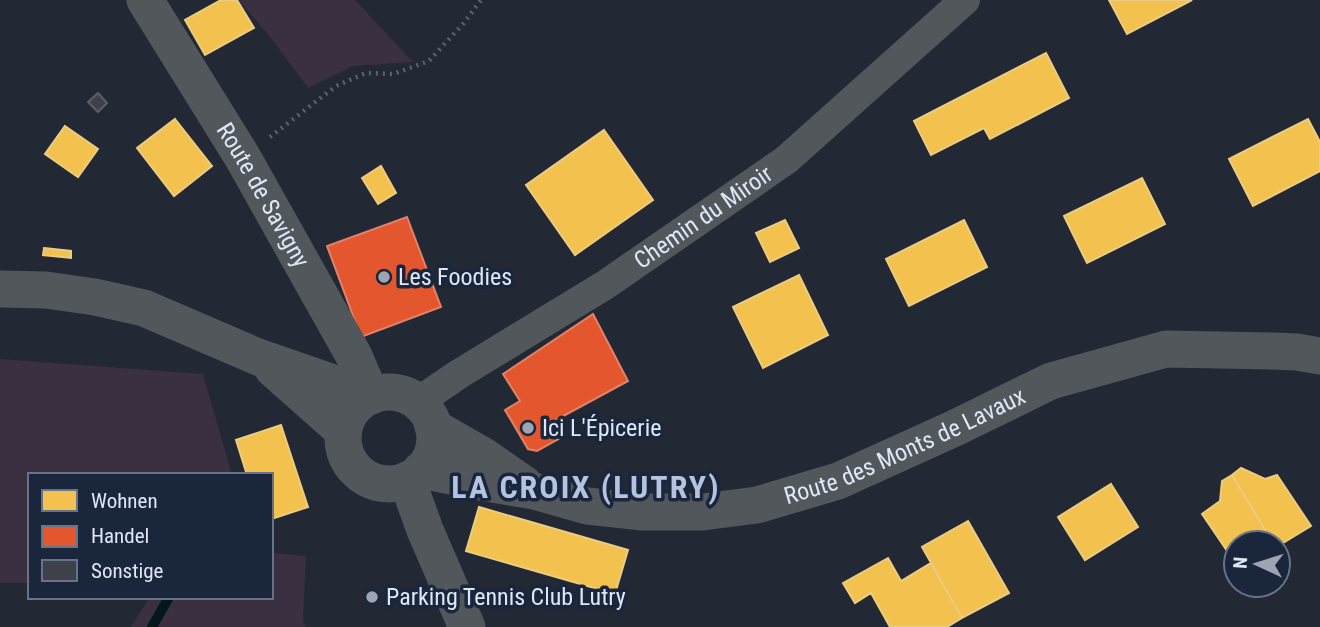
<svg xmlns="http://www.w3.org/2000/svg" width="1320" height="627" font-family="'Roboto Condensed',sans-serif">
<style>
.green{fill:#3b2f42}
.homes{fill:#f2c14e;stroke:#eccc80;stroke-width:2}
.shops{fill:#e4572e;stroke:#e2826a;stroke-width:2}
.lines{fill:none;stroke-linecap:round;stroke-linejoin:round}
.stream{stroke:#04181c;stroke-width:10}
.building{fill:#3e404a;stroke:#5c5e69;stroke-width:2}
.path{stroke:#5e6369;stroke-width:4.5;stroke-dasharray:2 5;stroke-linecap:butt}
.minor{stroke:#52575c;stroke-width:30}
.tertiary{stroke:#52575c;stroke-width:37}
.poi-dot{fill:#9da4b2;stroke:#1a263c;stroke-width:2.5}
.labels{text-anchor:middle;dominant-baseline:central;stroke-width:7;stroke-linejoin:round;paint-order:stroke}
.street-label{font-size:24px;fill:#dfe7f6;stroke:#1a263c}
.poi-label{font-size:24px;fill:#dfe7f6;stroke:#1a263c;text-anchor:start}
.district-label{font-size:32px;font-weight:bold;letter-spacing:2px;fill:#b3c3e0;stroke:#1a263c}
</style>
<rect width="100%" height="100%" fill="#222834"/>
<path class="green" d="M 238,0 L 355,0 L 413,62 L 353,66 L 308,88 L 267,33 Z
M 0,359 L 203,374 L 232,475 L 30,475 L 30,583 L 0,583 Z
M 271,553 L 306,556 L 303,621 L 306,627 L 131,627 L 150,597 L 271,597 Z"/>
<path class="homes" d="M 221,0 L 237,0 L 254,28 L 205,55 L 185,20 Z
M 1109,0 L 1192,0 L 1127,34 Z
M 1046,53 L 1069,98 L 990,139 L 984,128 L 931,155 L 914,121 Z
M 175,119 L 212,166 L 174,196 L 137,148 Z
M 1308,119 L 1320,142 L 1320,171 L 1253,206 L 1229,159 Z
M 65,126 L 98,149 L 78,177 L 45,154 Z
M 604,130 L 653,200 L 575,255 L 526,185 Z
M 381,166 L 396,193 L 378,204 L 362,178 Z
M 1142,178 L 1165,224 L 1087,263 L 1064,216 Z
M 785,220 L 799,248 L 770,262 L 756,233 Z
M 964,220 L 987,267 L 909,306 L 886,259 Z
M 44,248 L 71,251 L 71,258 L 43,255 Z
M 799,275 L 828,335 L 763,368 L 733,307 Z
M 281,425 L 308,507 L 271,519 L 271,475 L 247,475 L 236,440 Z
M 1241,468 L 1265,479 L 1277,475 L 1311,526 L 1278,546 L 1278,543 L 1273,543 L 1232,475 Z
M 1232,475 L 1273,543 L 1236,543 L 1236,564 L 1202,514 L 1220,501 L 1222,481 Z
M 1111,484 L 1138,527 L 1085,560 L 1058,517 Z
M 479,507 L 628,550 L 615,594 L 466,551 Z
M 968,521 L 1009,593 L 962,618 L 922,547 Z
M 888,558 L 901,581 L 931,563 L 962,618 L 947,627 L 890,627 L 871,593 L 855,603 L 843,583 Z"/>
<path class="shops" d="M 407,217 L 441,307 L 361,337 L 327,246 Z
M 593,314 L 628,381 L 554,421 L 562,437 L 537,451 L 528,449 L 505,410 L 520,401 L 503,374 Z"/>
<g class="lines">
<path class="stream" d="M 152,627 L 169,597"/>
</g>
<path class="building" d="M 98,93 L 107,103 L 98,112 L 88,102 Z"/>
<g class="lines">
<path class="path" d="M 270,137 L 336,86 L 366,73 L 393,74 L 429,61 L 463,24 L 481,0"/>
<path class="minor" id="s1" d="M 418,402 L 459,374 L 605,285 L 786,160 L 965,0"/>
<g class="tertiary">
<path id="s2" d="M 145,0 L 243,158 L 354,356 L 371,396"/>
<path d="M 0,289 L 46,290 L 95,297 L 144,308 L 258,357 L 371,396"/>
<path d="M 273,369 L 343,431"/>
<circle cx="389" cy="438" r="46"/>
<path d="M 433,427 L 482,455 L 524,484"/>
<path id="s3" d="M 421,470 L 474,481 L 534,491 L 587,506 L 643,512 L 703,512 L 757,505 L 838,481 L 955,428 L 1051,381 L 1166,349 L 1273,351 L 1297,352 L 1320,356"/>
<path d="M 407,480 L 425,530 L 467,627"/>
</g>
</g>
<g class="poi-dot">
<circle cx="384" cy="277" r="7"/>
<circle cx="528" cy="428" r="7"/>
<circle cx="372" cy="597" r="7"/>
</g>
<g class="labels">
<g class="street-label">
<text stroke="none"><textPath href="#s2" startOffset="228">Route de Savigny</textPath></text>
<text stroke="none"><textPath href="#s1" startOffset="340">Chemin du Miroir</textPath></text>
<text stroke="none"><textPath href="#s3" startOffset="500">Route des Monts de Lavaux</textPath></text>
</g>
<g class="poi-label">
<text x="398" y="277">Les Foodies</text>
<text x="542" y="428">Ici L'Épicerie</text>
<text x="386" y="597">Parking Tennis Club Lutry</text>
</g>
<g class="district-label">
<text x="586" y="487">LA CROIX (LUTRY)</text>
</g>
</g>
<rect x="28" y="473" width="245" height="126" fill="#1a263c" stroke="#697386" stroke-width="2"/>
<rect x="42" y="490" width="35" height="21" fill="#f2c14e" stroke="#697386" stroke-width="2"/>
<text x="91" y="508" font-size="21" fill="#dfe7f6">Wohnen</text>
<rect x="42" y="526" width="35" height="21" fill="#e4572e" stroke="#697386" stroke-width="2"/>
<text x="91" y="543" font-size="21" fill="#dfe7f6">Handel</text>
<rect x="42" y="560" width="35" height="21" fill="#3e404a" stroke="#697386" stroke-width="2"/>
<text x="91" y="578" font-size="21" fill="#dfe7f6">Sonstige</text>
<g transform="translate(1257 564) rotate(274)"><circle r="33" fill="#1a263c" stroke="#697386" stroke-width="2"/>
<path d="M0-5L12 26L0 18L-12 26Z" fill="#9da4b2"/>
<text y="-10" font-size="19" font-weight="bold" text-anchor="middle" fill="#dfe7f6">N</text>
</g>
</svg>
